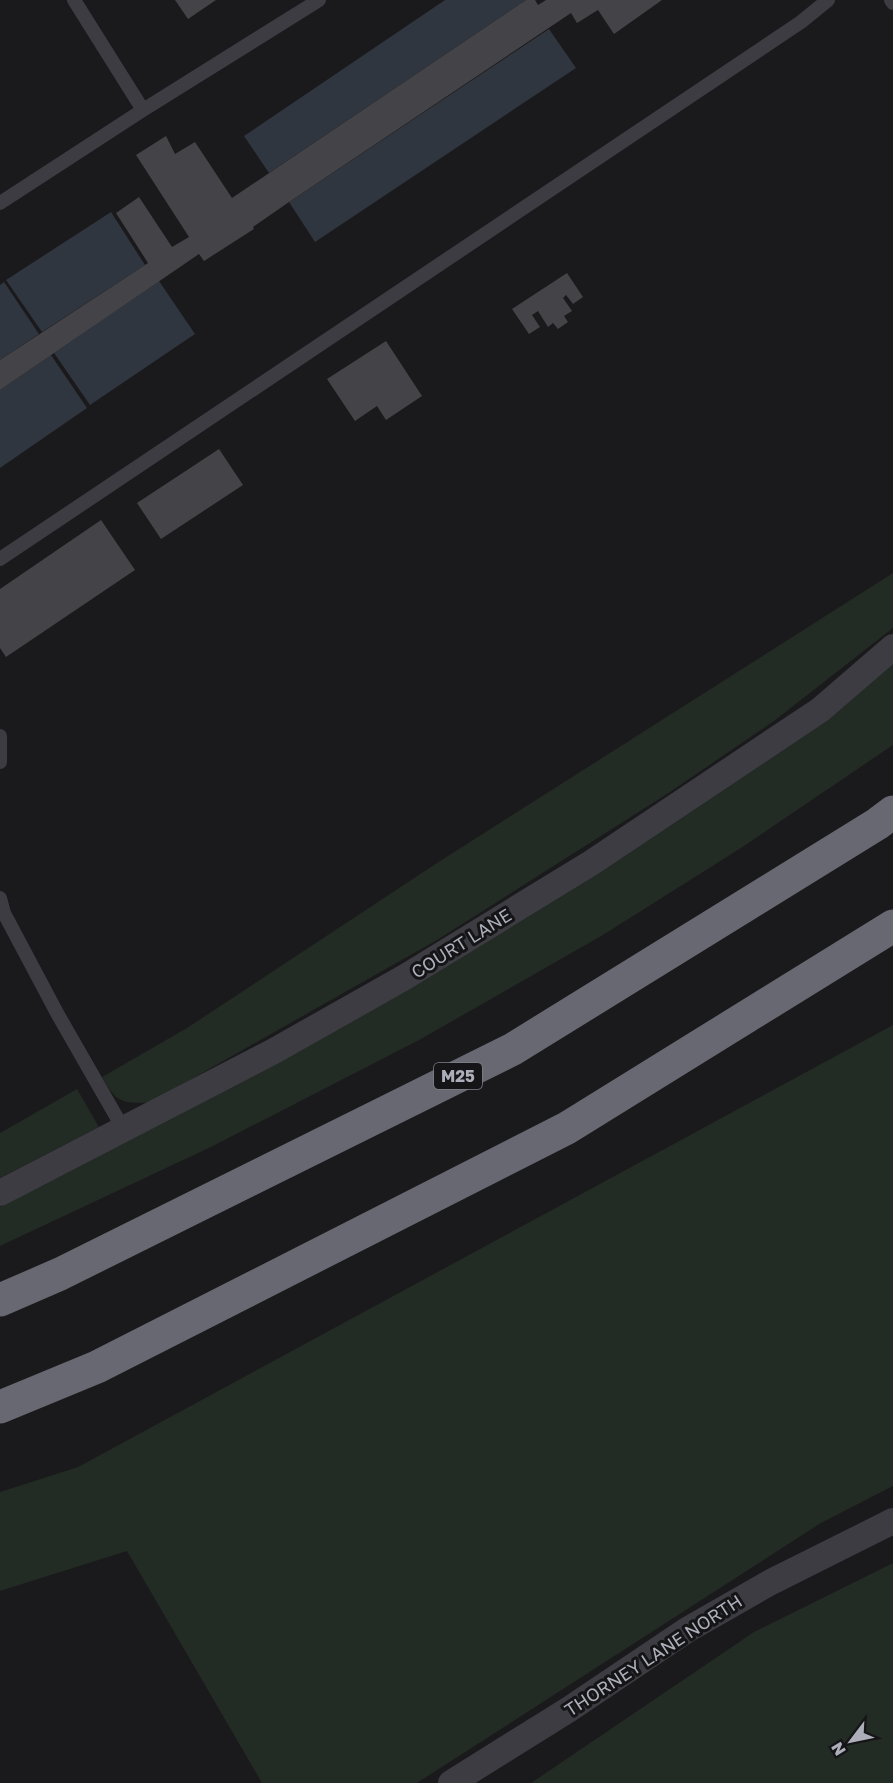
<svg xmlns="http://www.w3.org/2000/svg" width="893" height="1783" font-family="'Golos Text',sans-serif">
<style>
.green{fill:#232b25}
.water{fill:#30363f}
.building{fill:#444448}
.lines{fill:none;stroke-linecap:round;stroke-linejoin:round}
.service{stroke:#3c3c42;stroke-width:14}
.minor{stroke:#3c3c42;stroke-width:26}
.motorway{stroke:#676871;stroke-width:33}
.labels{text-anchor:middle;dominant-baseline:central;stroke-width:6;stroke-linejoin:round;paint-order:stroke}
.shield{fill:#151416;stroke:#7f8089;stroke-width:1.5}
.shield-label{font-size:16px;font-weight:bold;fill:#acafba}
.street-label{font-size:18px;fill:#acafba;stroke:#151416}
</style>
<rect width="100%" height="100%" fill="#1a191b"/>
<path class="green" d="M 893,573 L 893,628 L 774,721 L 667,794 L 437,940 L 151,1102 C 122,1105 115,1101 102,1077 L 187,1028 L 437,863 Z
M 893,657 L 893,745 L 741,848 L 603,935 L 421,1039 L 211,1147 L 0,1246 L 0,1207 L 151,1121 L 396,992 Z
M 893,1025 L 893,1486 L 821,1523 L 417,1783 L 262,1783 L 127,1551 L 0,1591 L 0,1492 L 78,1467 Z
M 77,1089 L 99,1127 L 0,1178 L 0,1133 Z
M 893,1563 L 893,1783 L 531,1783 L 754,1632 Z"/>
<path class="water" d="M 445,0 L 526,0 L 269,173 L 244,136 Z
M 549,29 L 576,68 L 315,242 L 289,202 Z
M 111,212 L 145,265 L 42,332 L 6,280 Z
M 159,281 L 195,334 L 90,405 L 54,353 Z
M 4,282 L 39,334 L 0,360 L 0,285 Z
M 51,355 L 87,408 L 0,468 L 0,390 Z"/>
<path class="building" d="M 175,0 L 216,0 L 188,19 Z
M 526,0 L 535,0 L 538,5 L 546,0 L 662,0 L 614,34 L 598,10 L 577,23 L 571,13 L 289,202 L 253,227 L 254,229 L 204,261 L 199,254 L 0,390 L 0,360 L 148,263 L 116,213 L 139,197 L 172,247 L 189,237 L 136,155 L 166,136 L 175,154 L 195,142 L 232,198 Z
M 567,273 L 583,297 L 573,304 L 566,295 L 563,298 L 572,311 L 564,316 L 568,322 L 558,329 L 553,323 L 548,327 L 538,311 L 532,315 L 540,327 L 529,334 L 512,309 Z
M 386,341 L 422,396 L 386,420 L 377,406 L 355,421 L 327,379 Z
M 219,449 L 243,485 L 161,539 L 137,503 Z
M 101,520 L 135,570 L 6,657 L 0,648 L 0,589 Z"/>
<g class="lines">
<path class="service" d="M 74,0 L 143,110
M 891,0 L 893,3
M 0,203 L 143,110 L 319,0
M 0,559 L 801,22 L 828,0
M 0,736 L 0,762
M 0,898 L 4,913 L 57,1013 L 124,1130"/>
<path class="minor" d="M 0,1193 L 274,1051 L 405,977 L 591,863 L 820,710 L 893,647
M 451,1783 L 568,1710 L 687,1630 L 771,1582 L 893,1521"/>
<path class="motorway" d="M 0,1300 L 60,1274 L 513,1049 L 877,824 L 893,812
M 0,1407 L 97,1367 L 567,1128 L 893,926"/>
</g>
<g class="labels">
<rect class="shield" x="434" y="1063" width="48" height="26" rx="4.5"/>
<g class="shield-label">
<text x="458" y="1076">M25</text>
</g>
<g class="street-label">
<text transform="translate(461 943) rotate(-32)">COURT LANE</text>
<text transform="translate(653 1655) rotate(-33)">THORNEY LANE NORTH</text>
</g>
</g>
<g transform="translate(851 1741) rotate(238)" stroke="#151416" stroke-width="4.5" paint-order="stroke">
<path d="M0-4.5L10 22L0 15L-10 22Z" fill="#acafba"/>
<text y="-9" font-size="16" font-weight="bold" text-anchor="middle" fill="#acafba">N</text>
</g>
</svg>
